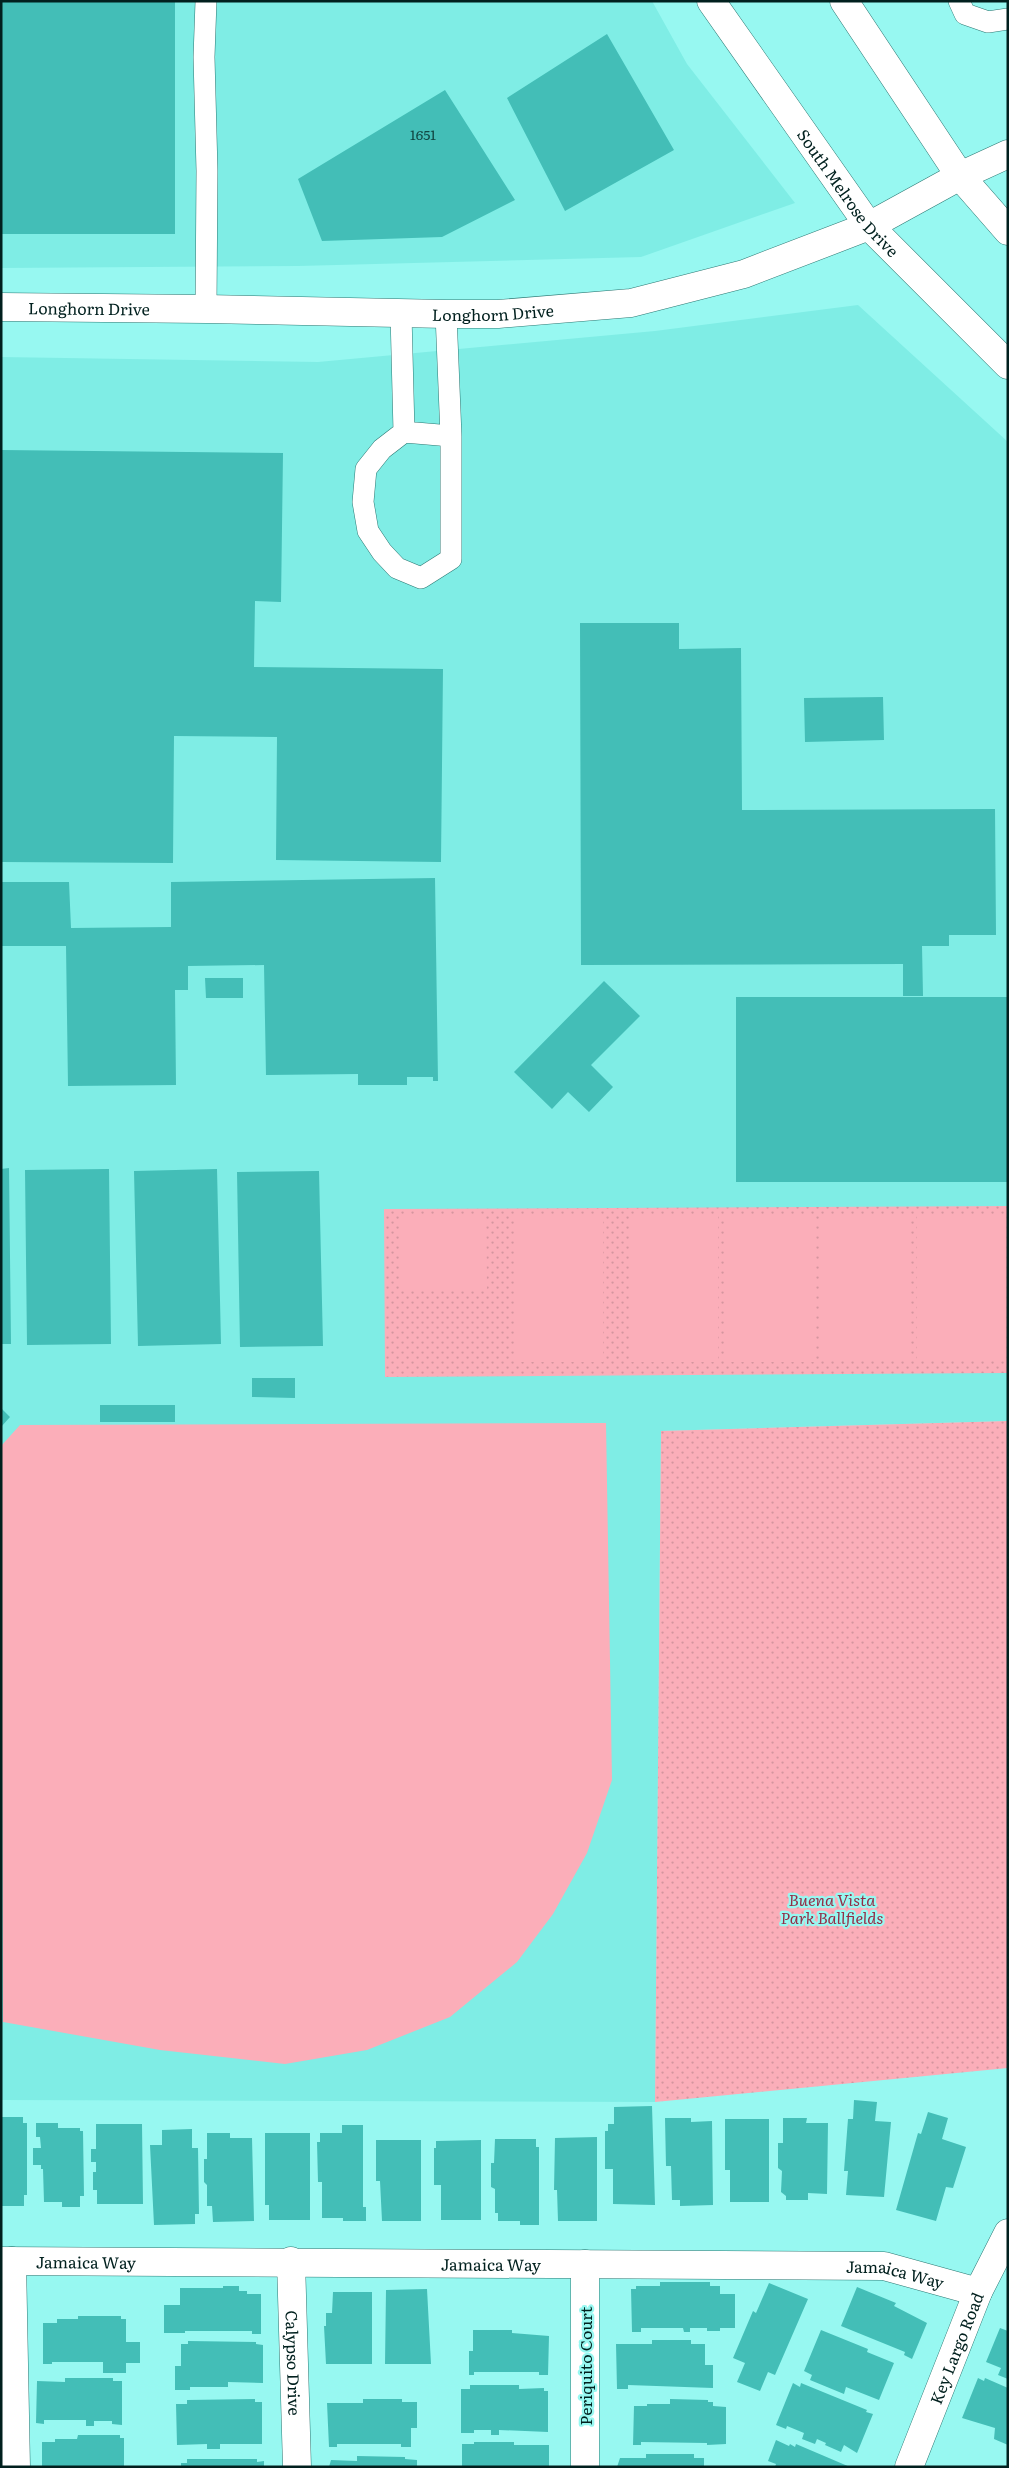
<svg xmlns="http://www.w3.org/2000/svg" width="1009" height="2468" font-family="Literata,serif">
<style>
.built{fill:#7fede5}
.park{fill:url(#park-dots)}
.pitch{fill:#fbaeb9}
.building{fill:#43beb7}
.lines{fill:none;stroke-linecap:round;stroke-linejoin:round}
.lane-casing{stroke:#2c7873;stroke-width:22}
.street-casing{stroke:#2c7873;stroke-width:29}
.secondary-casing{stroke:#2c7873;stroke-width:29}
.primary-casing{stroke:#2c7873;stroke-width:29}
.lane{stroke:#fff;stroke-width:21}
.street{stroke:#fff;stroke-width:28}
.secondary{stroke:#fff;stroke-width:28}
.primary{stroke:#fff;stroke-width:28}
.labels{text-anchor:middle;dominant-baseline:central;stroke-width:4.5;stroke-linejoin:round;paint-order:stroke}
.number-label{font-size:14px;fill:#124844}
.street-label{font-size:16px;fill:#01201e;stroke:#97f8f1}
.park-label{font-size:16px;font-style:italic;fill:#932d46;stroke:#97f8f1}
</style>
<defs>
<pattern id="park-dots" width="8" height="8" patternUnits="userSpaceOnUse" patternTransform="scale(1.25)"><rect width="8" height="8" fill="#fbaeb9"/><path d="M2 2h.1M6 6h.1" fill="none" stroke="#d5959f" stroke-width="1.8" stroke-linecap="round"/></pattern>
</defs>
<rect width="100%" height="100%" fill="#97f8f1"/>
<path class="built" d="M 1,1 L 652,1 L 687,64 L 795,203 L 641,257 L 298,266 L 1,268 Z
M 858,305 L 1008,442 L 1008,1421 L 661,1431 L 655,2102 L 1,2100 L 1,357 L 318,362 L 655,331 Z"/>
<path class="park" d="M 1008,1206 L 1008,1373 L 385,1377 L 384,1209 Z
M 1008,1421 L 1008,2068 L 655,2102 L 661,1431 Z"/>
<path class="pitch" d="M 400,1215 L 486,1215 L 487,1289 L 400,1289 Z
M 515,1215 L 603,1215 L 603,1362 L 515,1362 Z
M 630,1215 L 718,1215 L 718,1362 L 630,1362 Z
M 726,1215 L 814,1215 L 814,1362 L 726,1362 Z
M 821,1215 L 909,1215 L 909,1361 L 821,1361 Z
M 917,1215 L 1005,1215 L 1005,1361 L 917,1361 Z
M 606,1423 L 612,1780 L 587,1853 L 553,1914 L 517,1962 L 450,2017 L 367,2050 L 285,2064 L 160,2050 L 3,2022 L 1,1446 L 20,1425 Z"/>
<path class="building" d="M 1,1 L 175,1 L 175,234 L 1,234 Z
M 607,34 L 674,150 L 565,211 L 507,98 Z
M 445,90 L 515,200 L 442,237 L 322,241 L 298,179 Z
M 1,450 L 283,453 L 281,602 L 255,601 L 254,667 L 443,669 L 441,862 L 276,860 L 277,737 L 174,736 L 173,863 L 1,862 Z
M 580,623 L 679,623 L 679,649 L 741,648 L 742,810 L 995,809 L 996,935 L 949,935 L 949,946 L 922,946 L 923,996 L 903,996 L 903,964 L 581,965 Z
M 883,697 L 884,740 L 805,742 L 804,698 Z
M 435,878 L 438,1081 L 433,1081 L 433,1077 L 407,1077 L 407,1085 L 358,1085 L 358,1074 L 266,1075 L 264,965 L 188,966 L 188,990 L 175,990 L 176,1085 L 68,1086 L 66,946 L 1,946 L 1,882 L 69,882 L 71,928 L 171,927 L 171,882 Z
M 205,978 L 243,978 L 243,998 L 206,998 Z
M 604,981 L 640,1016 L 591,1065 L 613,1087 L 589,1112 L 568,1092 L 552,1109 L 514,1072 Z
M 736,997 L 1008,997 L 1008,1182 L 736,1182 Z
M 9,1168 L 11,1344 L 1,1344 L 1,1169 Z
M 109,1169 L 111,1344 L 27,1345 L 25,1170 Z
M 217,1169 L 221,1344 L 138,1346 L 134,1171 Z
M 319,1171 L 323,1346 L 240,1347 L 237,1172 Z
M 252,1378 L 295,1378 L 295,1398 L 252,1397 Z
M 100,1405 L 175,1405 L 175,1422 L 100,1422 Z
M 1,1408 L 10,1417 L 1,1427 Z
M 854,2100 L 877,2102 L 875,2121 L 891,2122 L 884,2197 L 846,2195 L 848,2171 L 844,2171 L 848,2119 L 853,2119 Z
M 652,2106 L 655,2205 L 613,2204 L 613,2169 L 605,2169 L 605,2131 L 608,2131 L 608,2124 L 614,2124 L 614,2107 Z
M 928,2112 L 948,2118 L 942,2139 L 966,2147 L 953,2188 L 946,2187 L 936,2221 L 896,2210 L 918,2133 L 921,2134 Z
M 1,2117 L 23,2117 L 23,2123 L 27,2123 L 27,2195 L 24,2195 L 24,2206 L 1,2206 Z
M 665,2118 L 691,2118 L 691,2122 L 712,2121 L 713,2205 L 680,2206 L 680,2200 L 672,2200 L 671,2166 L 666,2166 Z
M 783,2118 L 807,2118 L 806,2123 L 828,2123 L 827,2194 L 808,2193 L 808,2200 L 786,2200 L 786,2196 L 781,2192 L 782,2171 L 778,2168 L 778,2143 L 783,2143 Z
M 725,2119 L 769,2119 L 769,2202 L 730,2202 L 730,2170 L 725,2170 Z
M 36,2123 L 58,2123 L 58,2128 L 80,2128 L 80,2131 L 83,2131 L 84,2196 L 80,2196 L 80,2207 L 62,2207 L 62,2202 L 44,2202 L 43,2169 L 41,2169 L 41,2165 L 33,2165 L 33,2148 L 41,2148 L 40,2137 L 36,2137 Z
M 96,2124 L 142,2124 L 143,2204 L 97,2204 L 97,2190 L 93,2190 L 93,2172 L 96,2172 L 96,2162 L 91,2162 L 91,2149 L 96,2149 Z
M 342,2125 L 363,2125 L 363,2207 L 366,2207 L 366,2221 L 343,2221 L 343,2218 L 322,2218 L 322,2182 L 318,2182 L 317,2142 L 320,2142 L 320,2133 L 342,2133 Z
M 192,2129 L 192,2148 L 198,2148 L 199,2214 L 195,2214 L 195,2224 L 154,2225 L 150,2145 L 162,2145 L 162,2130 Z
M 207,2133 L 230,2133 L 230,2138 L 252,2138 L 254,2221 L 213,2222 L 212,2206 L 207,2206 L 207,2185 L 204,2182 L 204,2159 L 207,2159 Z
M 265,2133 L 310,2133 L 310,2220 L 269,2220 L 269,2205 L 265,2205 Z
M 597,2137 L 597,2221 L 558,2221 L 557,2190 L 554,2190 L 555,2138 Z
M 495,2139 L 536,2139 L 536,2147 L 539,2147 L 539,2225 L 520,2225 L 520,2221 L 498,2221 L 498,2213 L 495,2213 L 495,2189 L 491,2187 L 491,2163 L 494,2163 Z
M 376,2140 L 421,2140 L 421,2221 L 382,2221 L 380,2181 L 376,2181 Z
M 481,2140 L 481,2220 L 441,2220 L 441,2185 L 434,2185 L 434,2148 L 436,2148 L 436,2141 Z
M 660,2282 L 710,2282 L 710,2286 L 720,2286 L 720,2294 L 735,2294 L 735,2328 L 720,2328 L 720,2331 L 707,2331 L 707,2328 L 690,2328 L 690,2332 L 684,2332 L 683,2328 L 641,2328 L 641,2332 L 632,2332 L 631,2289 L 636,2289 L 636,2286 L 660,2286 Z
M 769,2283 L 808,2299 L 775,2375 L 768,2372 L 760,2391 L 737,2382 L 745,2363 L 733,2358 L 753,2311 L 756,2313 Z
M 223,2286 L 239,2286 L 239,2291 L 247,2291 L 247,2294 L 261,2294 L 261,2334 L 252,2334 L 252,2331 L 185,2331 L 185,2333 L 164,2333 L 164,2305 L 180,2305 L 180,2288 L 223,2288 Z
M 857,2287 L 896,2303 L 894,2306 L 927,2323 L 912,2359 L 904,2355 L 905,2352 L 841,2326 Z
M 427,2289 L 431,2364 L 385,2364 L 386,2290 Z
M 333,2292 L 372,2292 L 372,2364 L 326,2364 L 324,2326 L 326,2326 L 326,2313 L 332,2313 Z
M 78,2316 L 121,2316 L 121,2319 L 126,2319 L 126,2342 L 140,2342 L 140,2363 L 126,2363 L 126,2373 L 103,2373 L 103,2362 L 52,2362 L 52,2364 L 43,2364 L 43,2323 L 57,2323 L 57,2319 L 78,2319 Z
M 1000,2328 L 1008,2331 L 1008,2379 L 998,2375 L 1001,2368 L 986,2362 Z
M 473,2330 L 512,2330 L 512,2333 L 549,2336 L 548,2375 L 539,2375 L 539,2372 L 474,2372 L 474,2375 L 469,2375 L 469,2351 L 473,2351 Z
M 821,2330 L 868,2349 L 867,2352 L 894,2363 L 879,2400 L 846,2387 L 844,2394 L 810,2380 L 812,2375 L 804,2371 Z
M 652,2340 L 691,2340 L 691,2344 L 705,2344 L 705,2365 L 713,2365 L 713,2388 L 628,2385 L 628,2389 L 617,2389 L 616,2344 L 652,2344 Z
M 188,2341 L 256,2342 L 256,2344 L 263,2345 L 263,2383 L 228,2382 L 228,2387 L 190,2387 L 190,2390 L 175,2390 L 175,2366 L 181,2366 L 181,2344 L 188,2344 Z
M 65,2378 L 113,2378 L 113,2381 L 122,2381 L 122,2425 L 112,2424 L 112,2421 L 94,2421 L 94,2426 L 86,2426 L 86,2420 L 44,2420 L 44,2424 L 36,2423 L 37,2381 L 65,2382 Z
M 978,2378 L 984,2381 L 985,2378 L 1008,2388 L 1008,2445 L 994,2439 L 995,2428 L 962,2418 Z
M 793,2383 L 800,2387 L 801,2383 L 867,2410 L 866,2412 L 873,2414 L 857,2453 L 844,2445 L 841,2452 L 825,2445 L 826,2443 L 817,2439 L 815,2444 L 802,2439 L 804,2433 L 787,2426 L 786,2429 L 776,2425 Z
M 470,2385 L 519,2385 L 519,2389 L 544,2388 L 544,2391 L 548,2391 L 548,2432 L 499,2430 L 499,2435 L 491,2435 L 491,2430 L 474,2430 L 474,2433 L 461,2433 L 461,2389 L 470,2389 Z
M 255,2399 L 255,2402 L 262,2402 L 262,2444 L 220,2444 L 220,2449 L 207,2449 L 207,2444 L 177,2445 L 176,2404 L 187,2404 L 187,2400 Z
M 363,2399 L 402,2399 L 402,2402 L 417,2402 L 417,2428 L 411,2428 L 411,2447 L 401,2447 L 401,2444 L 337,2444 L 337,2447 L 329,2447 L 327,2403 L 363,2403 Z
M 670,2399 L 708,2400 L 708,2402 L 713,2402 L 713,2406 L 726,2407 L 726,2444 L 707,2445 L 707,2443 L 641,2442 L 641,2445 L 633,2445 L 634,2406 L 647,2406 L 647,2404 L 670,2404 Z
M 78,2435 L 120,2435 L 120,2438 L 124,2438 L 124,2467 L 42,2467 L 42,2442 L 55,2442 L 55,2439 L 77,2439 Z
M 776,2440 L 789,2446 L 790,2444 L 795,2447 L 796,2444 L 850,2467 L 775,2467 L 776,2464 L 768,2461 Z
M 474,2442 L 514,2442 L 514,2445 L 549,2445 L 549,2467 L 462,2467 L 462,2444 L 474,2444 Z
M 646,2454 L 694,2454 L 694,2458 L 704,2458 L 704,2467 L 617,2467 L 620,2458 L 646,2458 Z
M 357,2456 L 405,2457 L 405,2459 L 417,2460 L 417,2467 L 329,2467 L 331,2460 L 357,2461 Z
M 187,2459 L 257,2459 L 257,2462 L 264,2461 L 264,2467 L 181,2467 L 181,2463 L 187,2463 Z"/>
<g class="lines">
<g class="lane-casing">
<path id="lane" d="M 206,1 L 204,57 L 207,171 L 206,309
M 959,1 L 965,14 L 988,22 L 1008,19
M 401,314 L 404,432 L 382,449 L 366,469 L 363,502 L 368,531 L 382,552 L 397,568 L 421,578 L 451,559 L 451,436 L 446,314
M 404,432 L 451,436"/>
</g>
<g class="street-casing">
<g id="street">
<path id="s1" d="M 1,2261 L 884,2266 L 978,2292"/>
<path d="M 12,2261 L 16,2467"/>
<path id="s2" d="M 291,2261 L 297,2467"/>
<path d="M 585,2264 L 585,2467"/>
<path id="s3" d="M 909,2467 L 978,2292 L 1008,2233"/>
</g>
</g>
<g class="secondary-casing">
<g id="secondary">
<path id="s4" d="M 1,307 L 206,309 L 446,314 L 498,314 L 631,303 L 744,274 L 869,226 L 960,176 L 1008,154"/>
</g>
</g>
<g class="primary-casing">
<g id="primary">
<path id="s5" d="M 711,1 L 869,226 L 1008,365"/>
<path d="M 844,1 L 960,176 L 1008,231"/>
</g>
</g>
<use href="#lane" class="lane"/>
<use href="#street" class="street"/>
<use href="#secondary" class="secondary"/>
<use href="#primary" class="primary"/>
</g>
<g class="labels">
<g class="number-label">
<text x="423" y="134">1651</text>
</g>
<g class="street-label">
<text stroke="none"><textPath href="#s5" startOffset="236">South Melrose Drive</textPath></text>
<text stroke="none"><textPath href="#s4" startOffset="88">Longhorn Drive</textPath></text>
<text stroke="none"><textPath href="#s4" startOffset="492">Longhorn Drive</textPath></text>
<text stroke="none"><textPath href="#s1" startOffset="85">Jamaica Way</textPath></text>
<text stroke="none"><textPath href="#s1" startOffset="490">Jamaica Way</textPath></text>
<text stroke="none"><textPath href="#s1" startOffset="895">Jamaica Way</textPath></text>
<text stroke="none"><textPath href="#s3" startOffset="128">Key Largo Road</textPath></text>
<text stroke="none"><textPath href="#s2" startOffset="102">Calypso Drive</textPath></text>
<text transform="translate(585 2366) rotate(-90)">Periquito Court</text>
</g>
<g class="park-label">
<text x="832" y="1899">Buena Vista<tspan x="832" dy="18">Park Ballfields</tspan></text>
</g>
</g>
<rect width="1009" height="2468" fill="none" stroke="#01201e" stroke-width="5"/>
</svg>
